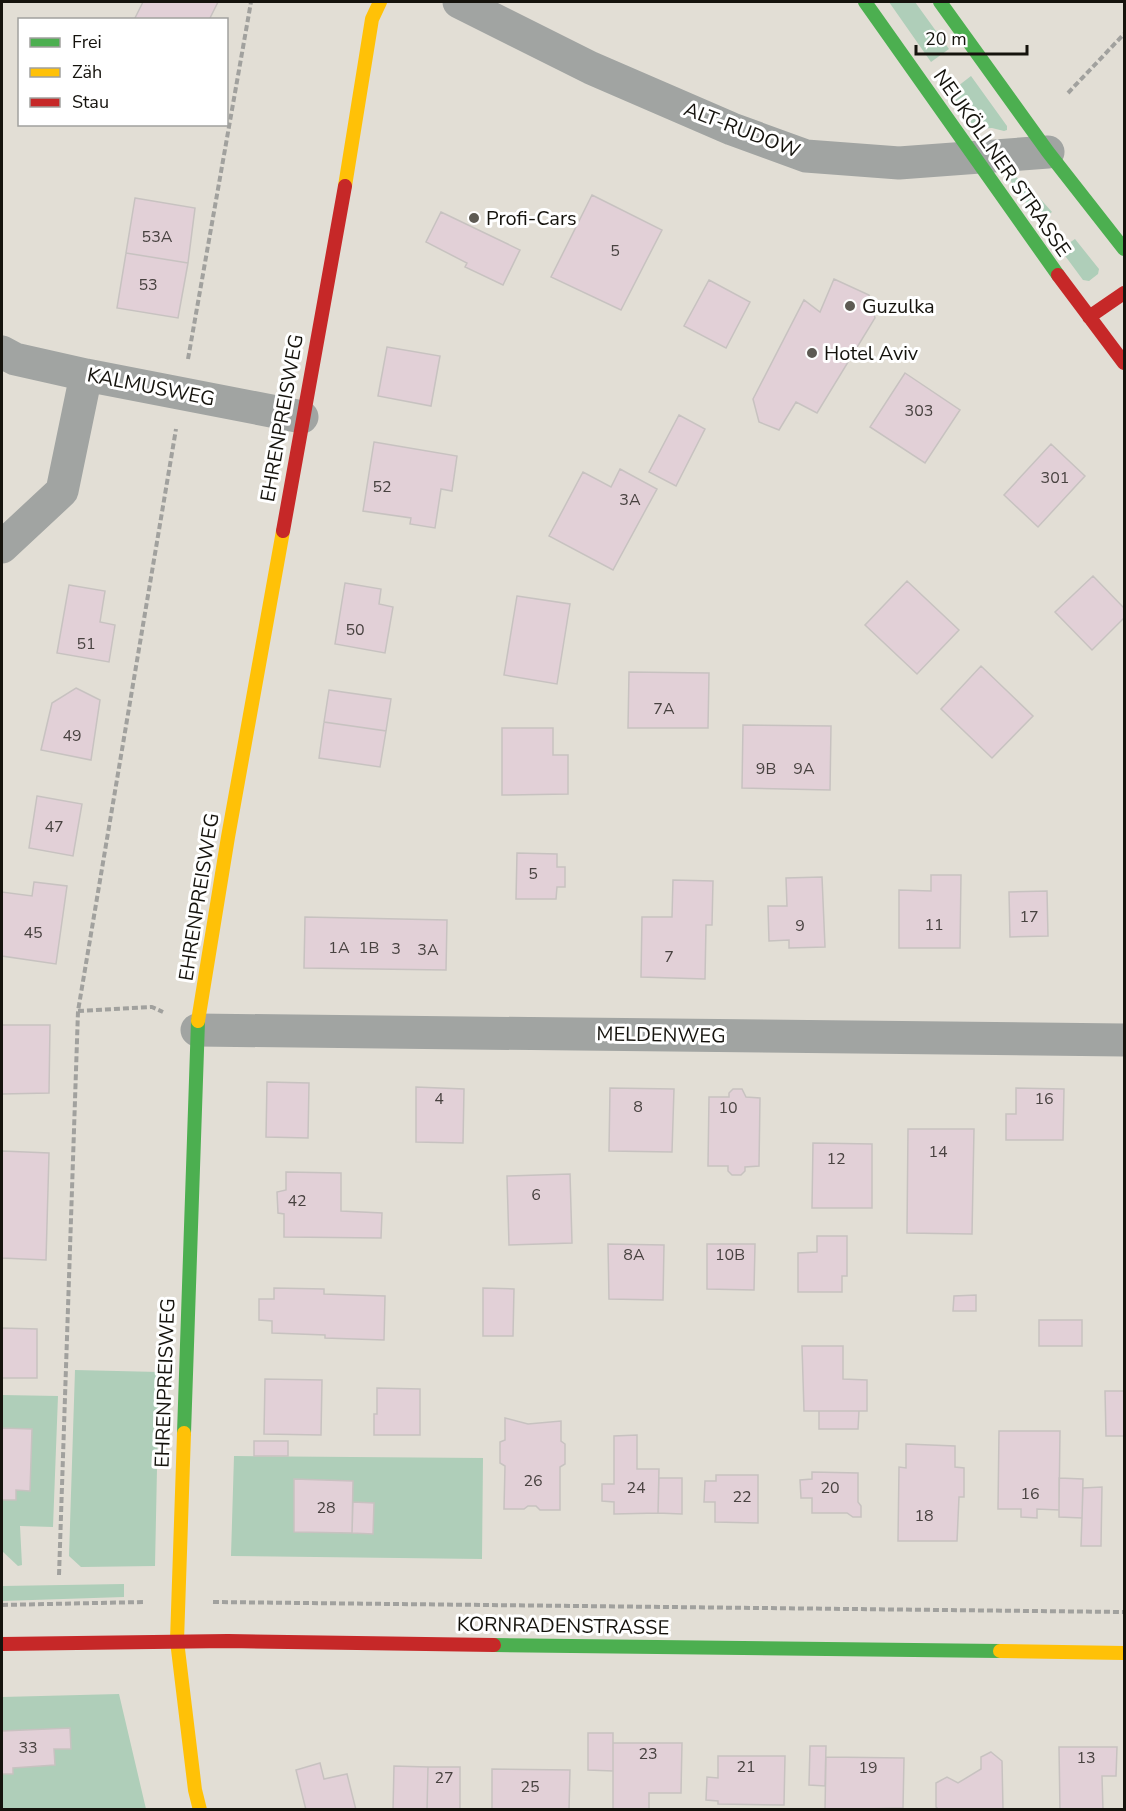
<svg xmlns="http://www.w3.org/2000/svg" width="1126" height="1811" font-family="'Nunito Sans',sans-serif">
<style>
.green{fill:#afceb9}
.building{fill:#e2d0d7;stroke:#c7c2c0;stroke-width:1.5}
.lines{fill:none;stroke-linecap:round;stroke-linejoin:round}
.path{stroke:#a1a19e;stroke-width:4;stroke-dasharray:6 3;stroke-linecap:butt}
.street{stroke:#a1a4a2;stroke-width:33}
.fast{stroke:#4caf50;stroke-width:14}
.slow{stroke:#ffc107;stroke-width:14}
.jam{stroke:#c62828;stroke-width:14}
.poi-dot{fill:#5d5a53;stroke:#fff;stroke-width:2}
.labels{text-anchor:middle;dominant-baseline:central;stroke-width:6;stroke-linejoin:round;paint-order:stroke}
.number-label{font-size:16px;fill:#484240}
.street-label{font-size:20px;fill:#15130d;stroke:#fff}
.poi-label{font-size:20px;fill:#15130d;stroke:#fff;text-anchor:start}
</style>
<rect width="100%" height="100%" fill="#e2ded5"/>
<path class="green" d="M 889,2 L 915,2 L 949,49 L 931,62 Z
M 971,76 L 1007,126 L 1007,130 L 1004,131 L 992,128 L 974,129 L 949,93 Z
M 1014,175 L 1036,194 L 1052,212 L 1039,221 L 1010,180 L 1010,177 Z
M 1075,239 L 1099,269 L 1098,274 L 1089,281 L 1083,280 L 1060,249 Z
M 75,1370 L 159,1372 L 155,1566 L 81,1567 L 69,1556 Z
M 2,1395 L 58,1396 L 53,1527 L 20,1526 L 22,1565 L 18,1566 L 2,1551 Z
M 234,1456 L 483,1458 L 482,1559 L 231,1556 Z
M 124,1584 L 124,1597 L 2,1601 L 2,1586 Z
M 119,1694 L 146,1809 L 2,1809 L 2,1697 Z"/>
<path class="building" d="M 143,2 L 218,2 L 209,20 L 134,20 Z
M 592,195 L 662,230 L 621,310 L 551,277 Z
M 135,198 L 195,208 L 188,263 L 126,253 Z
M 441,212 L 520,250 L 503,285 L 465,267 L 467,263 L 426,242 Z
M 126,253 L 188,263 L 178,318 L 117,308 Z
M 834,279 L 869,295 L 875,318 L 817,413 L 796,402 L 779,430 L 759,422 L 753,399 L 804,300 L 820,312 Z
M 709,280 L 750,302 L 726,348 L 684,326 Z
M 387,347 L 440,356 L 431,406 L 378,396 Z
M 905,373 L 960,410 L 925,463 L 870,427 Z
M 679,415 L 705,429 L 676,486 L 649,472 Z
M 374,442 L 457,456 L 452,491 L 441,489 L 435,528 L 410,524 L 411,518 L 363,511 Z
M 1051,444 L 1085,476 L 1038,527 L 1004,495 Z
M 620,469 L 657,489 L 613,570 L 549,536 L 583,472 L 611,487 Z
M 1093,576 L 1124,608 L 1124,618 L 1092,650 L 1055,612 Z
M 907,581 L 959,630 L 917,674 L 865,625 Z
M 345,583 L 381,589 L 379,604 L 393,607 L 385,653 L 335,644 Z
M 69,585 L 105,591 L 100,622 L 115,625 L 109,662 L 57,653 Z
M 517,596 L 570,604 L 557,684 L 504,675 Z
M 981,666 L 1033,716 L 992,758 L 941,709 Z
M 629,672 L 709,673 L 708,728 L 628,728 Z
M 76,688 L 100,700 L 91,760 L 41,750 L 52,703 Z
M 329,690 L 391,699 L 386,731 L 324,722 Z
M 324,722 L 386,731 L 380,767 L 319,758 Z
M 743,725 L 831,726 L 830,790 L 742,788 Z
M 502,728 L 553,728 L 553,755 L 568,755 L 568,794 L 502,795 Z
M 37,796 L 82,804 L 73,856 L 29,848 Z
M 517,853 L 557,854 L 557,867 L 565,867 L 565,887 L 557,887 L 556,899 L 516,899 Z
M 931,875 L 961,875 L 960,948 L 899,948 L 899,890 L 931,891 Z
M 822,877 L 825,947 L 789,948 L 789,940 L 769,941 L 768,906 L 787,906 L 786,878 Z
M 673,880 L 713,881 L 712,925 L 706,925 L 705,979 L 641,977 L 642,917 L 672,917 Z
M 34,882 L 67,886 L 56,964 L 2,956 L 2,892 L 32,896 Z
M 1047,891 L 1048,936 L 1010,937 L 1009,892 Z
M 305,917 L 447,920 L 446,970 L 304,968 Z
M 2,1025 L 50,1025 L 49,1093 L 2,1094 Z
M 267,1082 L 309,1083 L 308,1138 L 266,1137 Z
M 416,1087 L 464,1089 L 463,1143 L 416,1142 Z
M 610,1088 L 674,1089 L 672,1152 L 609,1151 Z
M 1016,1088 L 1064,1089 L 1063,1140 L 1006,1140 L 1006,1114 L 1016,1114 Z
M 733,1089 L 742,1089 L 746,1097 L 760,1098 L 759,1166 L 745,1167 L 745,1171 L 741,1175 L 732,1175 L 728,1171 L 728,1166 L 708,1166 L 709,1097 L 729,1097 L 729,1093 Z
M 908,1129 L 974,1129 L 972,1234 L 907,1233 Z
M 813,1143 L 872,1144 L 872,1208 L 812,1208 Z
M 2,1151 L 49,1153 L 46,1260 L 2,1258 Z
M 286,1172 L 341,1173 L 341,1211 L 382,1213 L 381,1238 L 284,1237 L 284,1214 L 278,1213 L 277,1192 L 286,1190 Z
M 570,1174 L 572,1243 L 509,1245 L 507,1176 Z
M 817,1236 L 847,1236 L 847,1276 L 842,1276 L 842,1292 L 798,1292 L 798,1253 L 817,1252 Z
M 608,1244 L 664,1245 L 663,1300 L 609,1299 Z
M 707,1244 L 755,1244 L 754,1290 L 707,1289 Z
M 274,1288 L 324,1289 L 324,1294 L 385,1296 L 384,1340 L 325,1338 L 325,1335 L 272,1333 L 272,1321 L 259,1320 L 259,1299 L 274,1299 Z
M 483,1288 L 514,1289 L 513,1336 L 483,1336 Z
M 976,1295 L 976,1311 L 953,1311 L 954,1296 Z
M 1039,1320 L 1082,1320 L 1082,1346 L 1039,1346 Z
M 2,1328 L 37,1329 L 37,1378 L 2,1378 Z
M 802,1346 L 843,1346 L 843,1379 L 867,1380 L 867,1411 L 804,1411 Z
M 265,1379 L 322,1380 L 321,1435 L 264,1434 Z
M 377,1388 L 420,1389 L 420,1435 L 374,1435 L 374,1414 L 377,1414 Z
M 1105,1391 L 1124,1391 L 1124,1436 L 1106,1436 Z
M 819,1411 L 859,1411 L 858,1429 L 819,1429 Z
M 505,1418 L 528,1424 L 561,1421 L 561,1441 L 565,1444 L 565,1464 L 560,1467 L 560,1510 L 540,1510 L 536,1506 L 528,1506 L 524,1509 L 504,1509 L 505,1466 L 500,1463 L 500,1442 L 505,1440 Z
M 2,1428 L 32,1429 L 30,1491 L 16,1490 L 16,1500 L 2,1500 Z
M 999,1431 L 1060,1431 L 1059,1510 L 1037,1509 L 1037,1518 L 1021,1517 L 1021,1509 L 998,1509 Z
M 637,1435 L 637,1469 L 659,1469 L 658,1513 L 614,1514 L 614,1502 L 602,1501 L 602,1484 L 614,1484 L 614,1436 Z
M 254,1441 L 288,1441 L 288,1456 L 254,1456 Z
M 906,1444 L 955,1446 L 955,1467 L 964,1468 L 964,1497 L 959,1497 L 957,1541 L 898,1541 L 899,1467 L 906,1468 Z
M 812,1472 L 858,1473 L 858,1502 L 861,1506 L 861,1517 L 853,1517 L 847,1513 L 812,1513 L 812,1498 L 801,1498 L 800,1480 L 812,1479 Z
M 716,1475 L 758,1475 L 758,1523 L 715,1522 L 715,1502 L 704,1502 L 705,1481 L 716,1481 Z
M 659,1478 L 682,1478 L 682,1514 L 658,1513 Z
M 1059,1478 L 1083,1479 L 1082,1518 L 1059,1517 Z
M 294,1479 L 353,1481 L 352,1533 L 294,1532 Z
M 1102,1487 L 1101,1546 L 1081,1546 L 1083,1488 Z
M 353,1502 L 374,1503 L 373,1534 L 352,1533 Z
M 70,1728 L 71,1749 L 54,1749 L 55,1765 L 13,1768 L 13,1774 L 2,1774 L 2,1731 Z
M 588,1733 L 613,1733 L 613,1771 L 588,1770 Z
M 613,1743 L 682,1743 L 681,1793 L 649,1793 L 649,1810 L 613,1810 Z
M 810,1746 L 826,1746 L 825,1786 L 809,1785 Z
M 1059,1747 L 1117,1747 L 1116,1776 L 1102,1776 L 1103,1810 L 1060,1810 Z
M 991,1752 L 1002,1761 L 1003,1809 L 939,1810 L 936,1807 L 936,1783 L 947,1777 L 958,1783 L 981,1769 L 981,1757 Z
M 718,1756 L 785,1756 L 784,1805 L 718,1804 L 718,1801 L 706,1800 L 707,1777 L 718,1778 Z
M 826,1757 L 904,1758 L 903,1808 L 825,1810 Z
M 320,1763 L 324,1779 L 347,1774 L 356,1810 L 306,1810 L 296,1770 Z
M 394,1766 L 428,1767 L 427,1810 L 393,1810 Z
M 428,1767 L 460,1767 L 460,1810 L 427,1810 Z
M 492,1769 L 570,1770 L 569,1810 L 492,1810 Z"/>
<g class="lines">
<path class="path" d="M 1068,93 L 1124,34
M 188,359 L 251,2
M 78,1011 L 152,1007 L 163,1012
M 59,1575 L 78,1011 L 176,429
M 213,1602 L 1124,1612
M 2,1605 L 143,1602"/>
<path class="street" d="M 459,2 L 591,68 L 732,129 L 806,156 L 899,163 L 1048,152
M 2,352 L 15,359 L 86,375 L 302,417
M 2,547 L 62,491 L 86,375
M 197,1030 L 1124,1040"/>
<path class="fast" d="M 865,2 L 1058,275
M 940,2 L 1048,152 L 1124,249
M 184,1433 L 198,1021
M 494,1645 L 1000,1651"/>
<path class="slow" d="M 345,186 L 372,19 L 380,2
M 198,1021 L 228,837 L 283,531
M 184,1433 L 177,1641 L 195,1790 L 200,1810
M 1000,1651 L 1124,1653"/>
<path class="jam" d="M 1058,275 L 1124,363
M 1089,317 L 1124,293
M 283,531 L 345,186
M 2,1644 L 228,1641 L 494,1645"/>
</g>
<g class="poi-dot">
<circle cx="474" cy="218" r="6"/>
<circle cx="850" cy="306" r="6"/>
<circle cx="812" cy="353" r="6"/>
</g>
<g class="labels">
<g class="number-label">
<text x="157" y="237">53A</text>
<text x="615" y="251">5</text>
<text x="148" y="285">53</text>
<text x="919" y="411">303</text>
<text x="1055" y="478">301</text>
<text x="382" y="487">52</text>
<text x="630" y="500">3A</text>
<text x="355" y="630">50</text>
<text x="86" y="644">51</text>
<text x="664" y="709">7A</text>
<text x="72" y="736">49</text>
<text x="766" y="769">9B</text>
<text x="804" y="769">9A</text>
<text x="54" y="827">47</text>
<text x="533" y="874">5</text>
<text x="1029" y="917">17</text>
<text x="934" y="925">11</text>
<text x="800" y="926">9</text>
<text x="33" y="933">45</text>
<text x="339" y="948">1A</text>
<text x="369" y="948">1B</text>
<text x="396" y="949">3</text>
<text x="428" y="950">3A</text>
<text x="669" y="957">7</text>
<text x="439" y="1099">4</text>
<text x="1044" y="1099">16</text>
<text x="638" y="1107">8</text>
<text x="728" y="1108">10</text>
<text x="938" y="1152">14</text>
<text x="836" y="1159">12</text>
<text x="536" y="1195">6</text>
<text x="297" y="1201">42</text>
<text x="634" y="1255">8A</text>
<text x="730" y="1255">10B</text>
<text x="533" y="1481">26</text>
<text x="636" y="1488">24</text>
<text x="830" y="1488">20</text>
<text x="1030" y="1494">16</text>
<text x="742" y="1497">22</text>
<text x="326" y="1508">28</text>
<text x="924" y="1516">18</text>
<text x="28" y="1748">33</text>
<text x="648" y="1754">23</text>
<text x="1086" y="1758">13</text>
<text x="746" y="1767">21</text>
<text x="868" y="1768">19</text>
<text x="444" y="1778">27</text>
<text x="530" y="1787">25</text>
</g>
<g class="street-label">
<text transform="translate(742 130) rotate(21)">ALT-RUDOW</text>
<text transform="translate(1002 163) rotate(55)">NEUKÖLLNER STRASSE</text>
<text transform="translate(151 387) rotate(11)">KALMUSWEG</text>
<text transform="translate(282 418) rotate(-80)">EHRENPREISWEG</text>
<text transform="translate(199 897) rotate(-81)">EHRENPREISWEG</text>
<text transform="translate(661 1035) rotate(1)">MELDENWEG</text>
<text transform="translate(165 1383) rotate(-88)">EHRENPREISWEG</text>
<text transform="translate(563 1626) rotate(1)">KORNRADENSTRASSE</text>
</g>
<g class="poi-label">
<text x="486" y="218">Profi-Cars</text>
<text x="862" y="306">Guzulka</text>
<text x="824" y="353">Hotel Aviv</text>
</g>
</g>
<rect width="1126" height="1811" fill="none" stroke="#15130d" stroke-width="6"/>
<rect x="18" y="18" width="210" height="108" fill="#ffffff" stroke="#a1a19e" stroke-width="1.5"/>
<rect x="30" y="38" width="30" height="9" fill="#4caf50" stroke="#a1a19e" stroke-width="1.5"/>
<text x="72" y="48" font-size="18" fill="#15130d">Frei</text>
<rect x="30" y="68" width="30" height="9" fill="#ffc107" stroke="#a1a19e" stroke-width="1.5"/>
<text x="72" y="78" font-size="18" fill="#15130d">Zäh</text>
<rect x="30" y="98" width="30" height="9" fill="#c62828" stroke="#a1a19e" stroke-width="1.5"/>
<text x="72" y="108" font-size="18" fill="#15130d">Stau</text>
<path d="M916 45v9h111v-9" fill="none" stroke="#15130d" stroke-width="3"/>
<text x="925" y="45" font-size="18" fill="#15130d" stroke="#ffffff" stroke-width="4.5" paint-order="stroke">20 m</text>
</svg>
